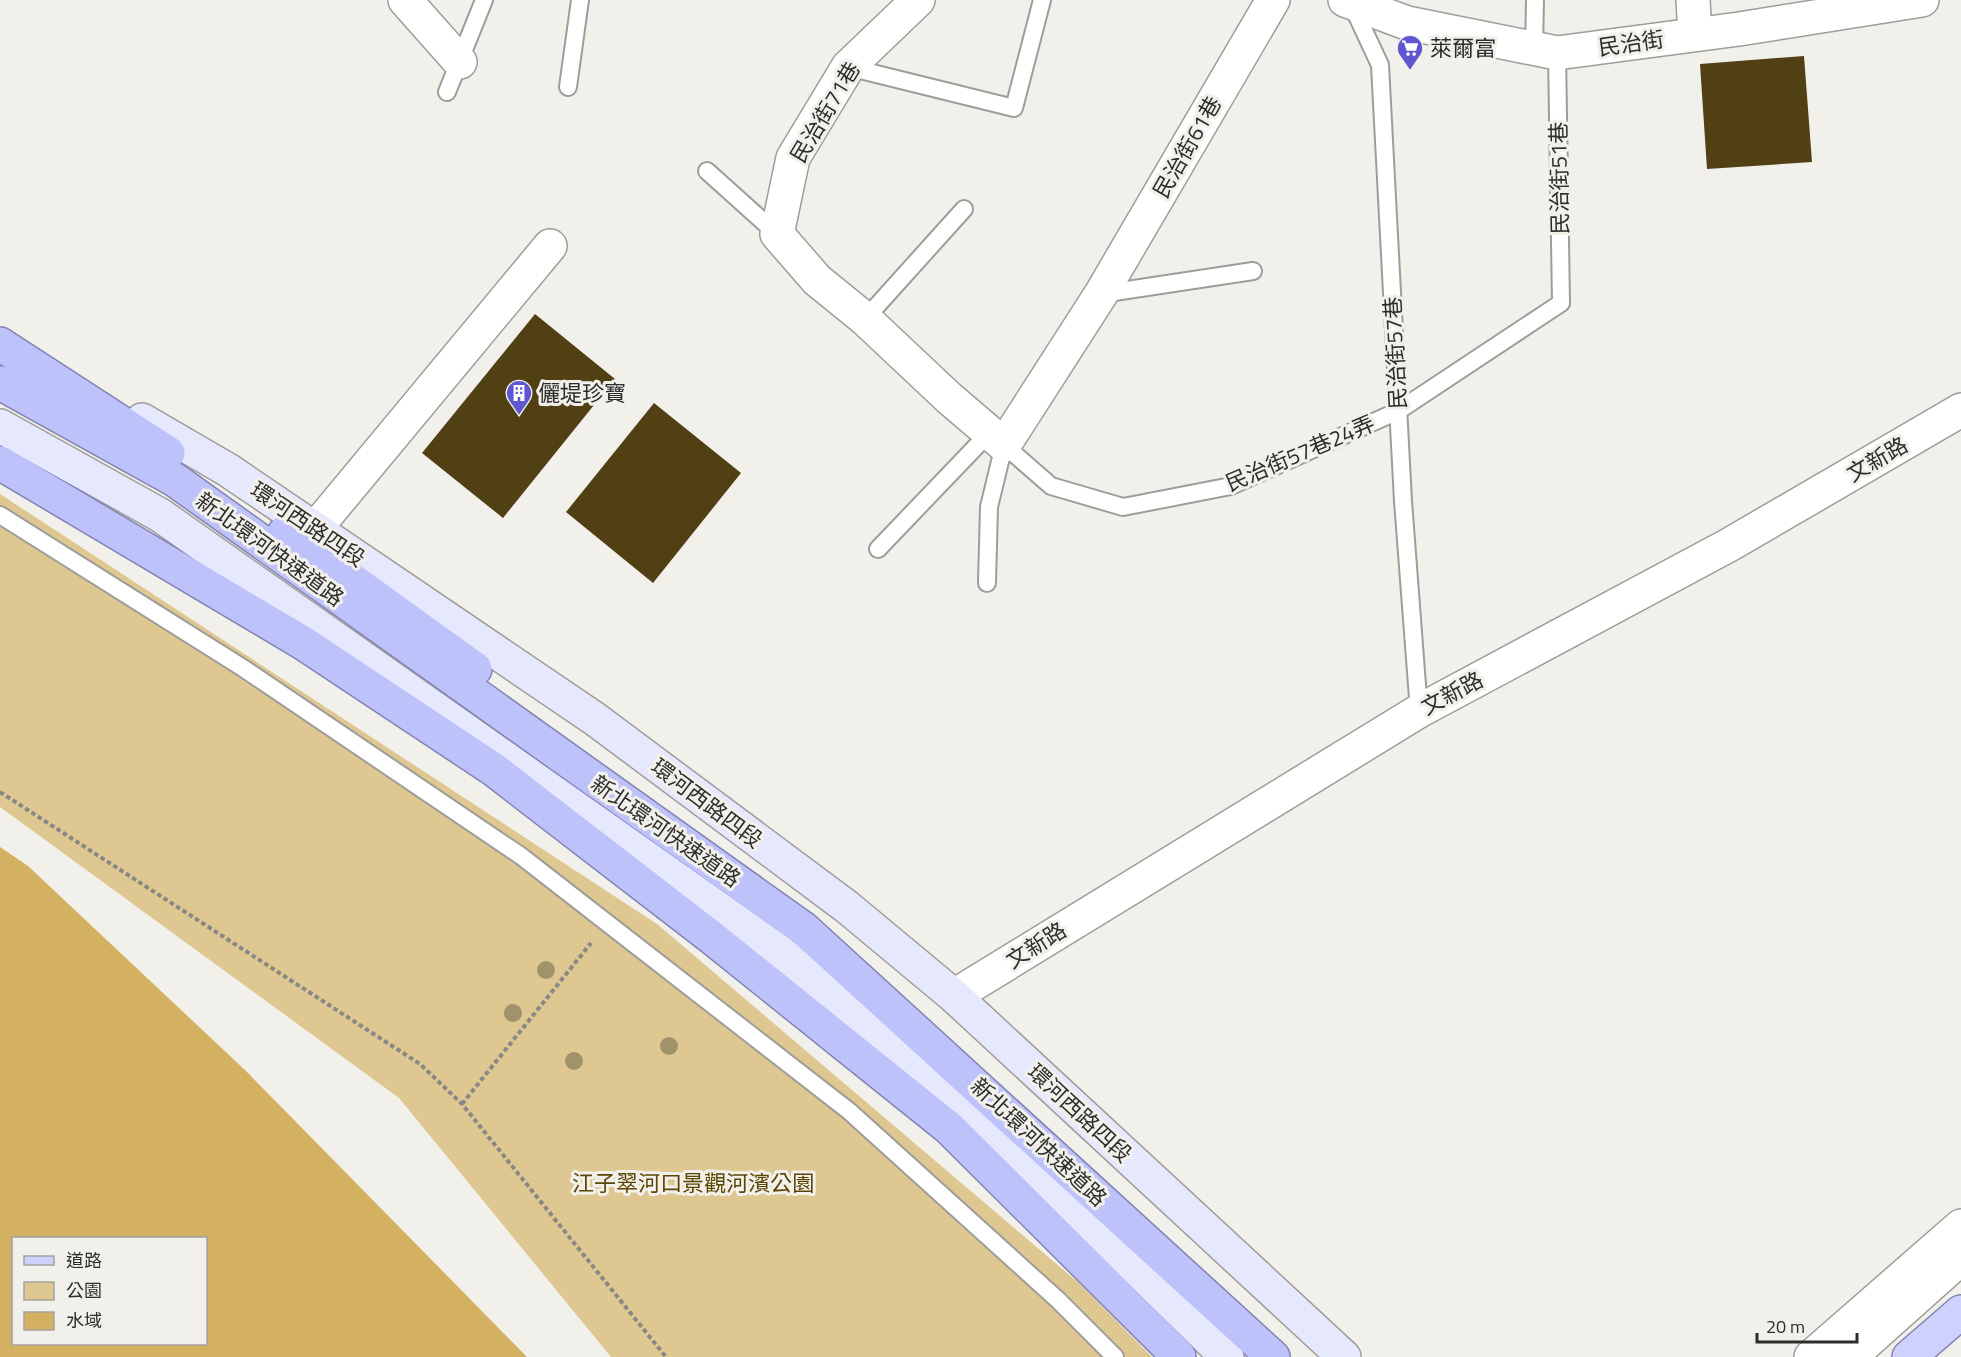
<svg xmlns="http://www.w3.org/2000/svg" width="1961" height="1357" font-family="'Titillium Web','Noto Sans TC',sans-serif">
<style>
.green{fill:#dfc791}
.water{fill:#d3b161;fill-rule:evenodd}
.building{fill:#514014}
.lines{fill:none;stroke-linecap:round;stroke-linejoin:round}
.service-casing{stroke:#9f9d99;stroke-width:20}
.minor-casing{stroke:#9f9d99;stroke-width:36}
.secondary-casing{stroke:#9f9d99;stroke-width:36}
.primary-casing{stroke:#8183b2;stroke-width:36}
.trunk-casing{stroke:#8183b2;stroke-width:36}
.path{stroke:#898885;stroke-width:4;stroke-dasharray:4.5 3;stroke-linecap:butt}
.service{stroke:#fff;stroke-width:16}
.minor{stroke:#fff;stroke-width:33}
.secondary{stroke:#e6e8fe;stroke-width:33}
.primary{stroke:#ced1fc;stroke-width:33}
.trunk{stroke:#bec2fb;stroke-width:33}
.tree{fill:#a0926b}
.labels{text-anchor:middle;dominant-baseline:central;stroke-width:6;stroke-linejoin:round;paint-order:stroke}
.street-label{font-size:22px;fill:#2e2d2c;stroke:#f2f0eb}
.poi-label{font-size:22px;fill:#2e2d2c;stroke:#f2f0eb;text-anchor:start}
.park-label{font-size:22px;fill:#5d4603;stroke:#f2f0eb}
</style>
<rect width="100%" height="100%" fill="#f2f0eb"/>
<path class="green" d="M 0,494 L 657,924 L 1080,1284 L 1152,1357 L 611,1357 L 399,1098 L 0,807 Z"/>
<path class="water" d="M 0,847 L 28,866 L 246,1071 L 527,1357 L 0,1357 ZM 14,1238 L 206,1238 L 206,1344 L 14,1344 Z"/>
<path class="building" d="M 1804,56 L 1812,162 L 1707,169 L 1700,64 Z
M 535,314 L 615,379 L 503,518 L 422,453 Z
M 654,403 L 741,473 L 653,583 L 566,512 Z"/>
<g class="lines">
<g class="service-casing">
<path id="service" d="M 1352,5 L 1380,65 L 1403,501 L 1419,711
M 1534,47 L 1535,0
M 848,67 L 1014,108 L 1042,0
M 568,87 L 580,0
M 447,92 L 484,0
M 707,171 L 777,234
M 1101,294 L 1253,271
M 865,319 L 964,209
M 0,515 L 243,668 L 521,856 L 849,1111 L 1058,1300 L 1115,1357
M 878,549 L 989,433
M 987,583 L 989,507 L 1004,445 L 1051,486 L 1123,507 L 1231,486 L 1398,411 L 1561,303 L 1557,53"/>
</g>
<g class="minor-casing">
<path id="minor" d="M 405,0 L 460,62
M 918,0 L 848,67 L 793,158 L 777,234 L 817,280 L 865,319 L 949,398 L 1004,445 L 1101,294 L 1273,0
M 1345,0 L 1407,23 L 1557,53 L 1739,29 L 1922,0
M 1693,0 L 1695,34
M 315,529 L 550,246
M 954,996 L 1419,711 L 1729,545 L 1961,410
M 1811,1357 L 1961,1226
M 1850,1357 L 1961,1258"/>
</g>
<g class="secondary-casing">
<path id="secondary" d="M 142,420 L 228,470 L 595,719 L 847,907 L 954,996 L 1344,1357
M 0,426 L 160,515 L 780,952 L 965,1101 L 1227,1357"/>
</g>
<g class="primary-casing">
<path id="primary" d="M 1909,1357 L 1961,1312"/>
</g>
<g class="trunk-casing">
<path id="trunk" d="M 0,344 L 168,453
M 0,383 L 175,480 L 804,929 L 1273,1357
M 0,463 L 303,643 L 493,769 L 711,937 L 949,1128 L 1179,1357
M 285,532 L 475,669"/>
</g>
<path class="path" d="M 0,792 L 420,1064 L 462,1104 L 666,1357
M 462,1104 L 591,943"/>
<use href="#service" class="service"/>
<use href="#minor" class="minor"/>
<use href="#secondary" class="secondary"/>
<use href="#primary" class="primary"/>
<use href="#trunk" class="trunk"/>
</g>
<g class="tree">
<circle cx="546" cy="970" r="9"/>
<circle cx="513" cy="1013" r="9"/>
<circle cx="669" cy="1046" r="9"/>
<circle cx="574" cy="1061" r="9"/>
</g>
<defs>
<g id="supermarket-pin" transform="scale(1.35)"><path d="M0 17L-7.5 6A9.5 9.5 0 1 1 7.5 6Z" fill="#5e57d0" stroke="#f2f0eb"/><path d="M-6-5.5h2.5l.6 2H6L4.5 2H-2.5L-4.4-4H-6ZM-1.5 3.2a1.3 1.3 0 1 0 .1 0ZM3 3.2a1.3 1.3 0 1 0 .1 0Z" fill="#fff"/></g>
<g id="building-pin" transform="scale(1.35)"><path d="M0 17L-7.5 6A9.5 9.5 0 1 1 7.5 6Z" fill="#5e57d0" stroke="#f2f0eb"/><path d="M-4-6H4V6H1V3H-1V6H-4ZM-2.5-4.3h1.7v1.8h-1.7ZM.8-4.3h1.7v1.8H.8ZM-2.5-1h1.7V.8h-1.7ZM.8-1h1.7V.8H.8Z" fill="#fff"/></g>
</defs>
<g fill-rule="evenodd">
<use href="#supermarket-pin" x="1410" y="48"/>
<use href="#building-pin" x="519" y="393"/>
</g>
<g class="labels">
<g class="street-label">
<text transform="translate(1631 43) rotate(-8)">民治街</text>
<text transform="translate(825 112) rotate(-59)">民治街71巷</text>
<text transform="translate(1187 147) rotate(-60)">民治街61巷</text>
<text transform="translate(1559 178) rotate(-91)">民治街51巷</text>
<text transform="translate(1395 353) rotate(-93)">民治街57巷</text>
<text transform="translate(1300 453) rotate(-23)">民治街57巷24弄</text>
<text transform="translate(1877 459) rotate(-30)">文新路</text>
<text transform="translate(308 524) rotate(34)">環河西路四段</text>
<text transform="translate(270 549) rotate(36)">新北環河快速道路</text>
<text transform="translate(1452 693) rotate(-28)">文新路</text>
<text transform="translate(707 803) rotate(37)">環河西路四段</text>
<text transform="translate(666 831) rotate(35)">新北環河快速道路</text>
<text transform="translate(1036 945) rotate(-32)">文新路</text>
<text transform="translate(1080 1113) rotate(43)">環河西路四段</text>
<text transform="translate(1039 1142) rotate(43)">新北環河快速道路</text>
</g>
<g class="poi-label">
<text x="1430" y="48">萊爾富</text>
<text x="538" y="393">儷堤珍寶</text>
</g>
<g class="park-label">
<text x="693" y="1183">江子翠河口景觀河濱公園</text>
</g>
</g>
<rect x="12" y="1237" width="195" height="108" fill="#f2f0eb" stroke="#a4a29f" stroke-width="1.5"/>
<rect x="24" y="1256" width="30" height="9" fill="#ced1fc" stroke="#a4a29f" stroke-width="1.5"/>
<text x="66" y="1267" font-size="18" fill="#2e2d2c">道路</text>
<rect x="24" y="1282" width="30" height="18" fill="#dfc791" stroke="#a4a29f" stroke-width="1.5"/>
<text x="66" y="1297" font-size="18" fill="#2e2d2c">公園</text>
<rect x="24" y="1312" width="30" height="18" fill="#d3b161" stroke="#a4a29f" stroke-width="1.5"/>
<text x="66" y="1327" font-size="18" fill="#2e2d2c">水域</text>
<path d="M1757 1333v9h100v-9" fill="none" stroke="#2e2d2c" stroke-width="3"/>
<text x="1766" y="1333" font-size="18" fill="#2e2d2c" stroke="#f2f0eb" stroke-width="4.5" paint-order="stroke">20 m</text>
</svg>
